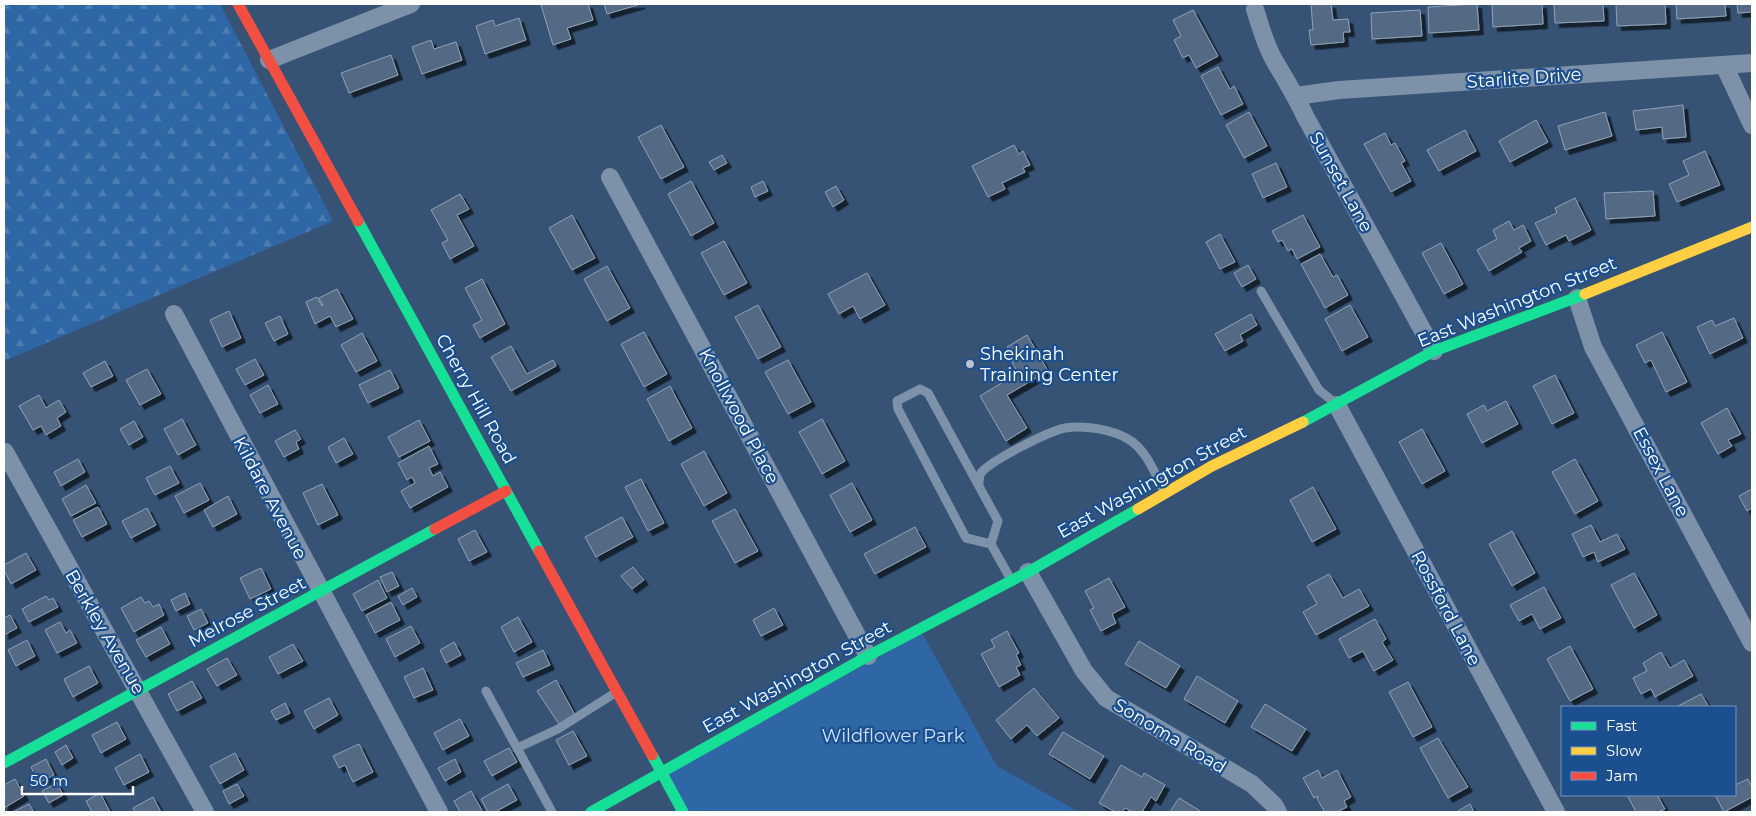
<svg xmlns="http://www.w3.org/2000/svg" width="1756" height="816" font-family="Montserrat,sans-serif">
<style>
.forest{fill:url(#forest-firs)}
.green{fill:#2f66a5}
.building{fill:#526984;stroke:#92a2b6;filter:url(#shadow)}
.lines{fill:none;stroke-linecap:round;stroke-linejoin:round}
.lane{stroke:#7d92a8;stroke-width:9}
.street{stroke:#7d92a8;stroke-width:18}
.fast{stroke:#16e098;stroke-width:11}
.slow{stroke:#ffcf43;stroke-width:11}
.jam{stroke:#f24e42;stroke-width:11}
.poi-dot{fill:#b9c2ce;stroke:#1b4f8f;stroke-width:2}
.labels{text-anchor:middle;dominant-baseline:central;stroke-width:4.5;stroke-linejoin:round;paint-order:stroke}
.street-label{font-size:18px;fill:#fff;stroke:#1b4f8f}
.poi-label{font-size:18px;fill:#fff;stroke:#1b4f8f;text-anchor:start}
.park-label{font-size:18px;fill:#cfe3fa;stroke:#1b4f8f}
</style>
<defs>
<pattern id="forest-firs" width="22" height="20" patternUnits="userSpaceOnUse" patternTransform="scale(1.25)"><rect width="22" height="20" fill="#2f66a5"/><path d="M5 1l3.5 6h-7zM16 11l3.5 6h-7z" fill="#4e7db2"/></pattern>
<filter id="shadow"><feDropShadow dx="4.5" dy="4.5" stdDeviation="0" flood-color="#0009"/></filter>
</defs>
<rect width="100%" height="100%" fill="#365274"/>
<path class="forest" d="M 4,4 L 220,4 L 333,221 L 4,361 Z"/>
<path class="green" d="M 922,633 L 997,766 L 1079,812 L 688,812 L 667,774 Z"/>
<path class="building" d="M 546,4 L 588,4 L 593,20 L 567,28 L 571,39 L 553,45 L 541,5 Z
M 604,4 L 641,4 L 607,14 Z
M 1311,4 L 1331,4 L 1333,20 L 1348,19 L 1350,32 L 1343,32 L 1344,42 L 1311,45 L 1309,30 L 1313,30 Z
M 1477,4 L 1479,30 L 1429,33 L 1428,7 Z
M 1492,4 L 1542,4 L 1543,24 L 1493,27 Z
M 1554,4 L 1603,4 L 1604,21 L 1555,23 Z
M 1616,4 L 1665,4 L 1666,24 L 1617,26 Z
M 1676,4 L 1725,4 L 1726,16 L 1677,19 Z
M 1737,4 L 1752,4 L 1752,12 L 1738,13 Z
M 1193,10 L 1218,56 L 1196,68 L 1189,55 L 1183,58 L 1174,40 L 1181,36 L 1173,20 Z
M 1420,10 L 1422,36 L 1372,39 L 1371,13 Z
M 519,18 L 526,40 L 485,54 L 476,26 L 493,20 L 495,26 Z
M 431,40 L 434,49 L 456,42 L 462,60 L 422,74 L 412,47 Z
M 391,55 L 398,75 L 349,93 L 341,73 Z
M 1218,67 L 1230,89 L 1234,86 L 1243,104 L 1221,115 L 1201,76 Z
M 1683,105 L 1686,137 L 1663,139 L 1662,127 L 1636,130 L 1633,111 Z
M 1249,112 L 1267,146 L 1244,158 L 1226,125 Z
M 1605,112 L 1612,136 L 1565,150 L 1558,126 Z
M 1536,120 L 1548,142 L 1510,162 L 1499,141 Z
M 661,125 L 684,167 L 661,179 L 638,137 Z
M 1465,130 L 1476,151 L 1439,171 L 1427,150 Z
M 1385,133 L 1391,145 L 1395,143 L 1405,161 L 1401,163 L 1411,181 L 1391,192 L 1364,144 Z
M 1014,145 L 1019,154 L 1023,151 L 1030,165 L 1023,168 L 1025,172 L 1002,183 L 1005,189 L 988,197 L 972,166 Z
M 1705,151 L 1720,185 L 1677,202 L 1669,184 L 1689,175 L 1683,161 Z
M 722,155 L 727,163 L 714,170 L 709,162 Z
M 1276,163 L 1287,187 L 1263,198 L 1252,174 Z
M 691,181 L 714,223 L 691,236 L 668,194 Z
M 763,181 L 768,191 L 755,197 L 751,187 Z
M 836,186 L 844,200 L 833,207 L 825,192 Z
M 1653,191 L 1655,216 L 1606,219 L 1604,193 Z
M 460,194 L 469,209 L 457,215 L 474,246 L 450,259 L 442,243 L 448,240 L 431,210 Z
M 1575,198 L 1591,230 L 1569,241 L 1566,235 L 1546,245 L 1535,223 L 1557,213 L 1555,208 Z
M 572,215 L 595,258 L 572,270 L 549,228 Z
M 1303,215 L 1320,247 L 1297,259 L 1292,249 L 1288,251 L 1282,240 L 1278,242 L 1272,231 Z
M 1509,221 L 1514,230 L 1523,225 L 1531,241 L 1519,248 L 1522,252 L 1489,271 L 1477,250 L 1497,239 L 1493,230 Z
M 1220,234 L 1235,262 L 1220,269 L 1206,242 Z
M 724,241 L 747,283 L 724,295 L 701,253 Z
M 1441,243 L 1463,284 L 1444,294 L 1422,253 Z
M 1320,254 L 1333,277 L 1337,275 L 1348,295 L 1325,308 L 1301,264 Z
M 1248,265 L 1256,279 L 1242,287 L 1234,273 Z
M 607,266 L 630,308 L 607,321 L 584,279 Z
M 867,273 L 885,305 L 860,319 L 853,306 L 839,314 L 828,294 Z
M 482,279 L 505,324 L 480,338 L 473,325 L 482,320 L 465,288 Z
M 337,289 L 353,319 L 336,327 L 330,316 L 315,324 L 306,302 L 317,297 L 322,306 L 323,305 L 319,298 Z
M 758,305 L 781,347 L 758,359 L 735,317 Z
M 1350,305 L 1368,337 L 1342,351 L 1325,319 Z
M 229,311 L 241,338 L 222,347 L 210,320 Z
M 1251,314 L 1257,325 L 1240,335 L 1243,341 L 1225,351 L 1215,334 Z
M 280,316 L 288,334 L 274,341 L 265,323 Z
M 1734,318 L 1743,338 L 1710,354 L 1697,327 L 1712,320 L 1715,326 Z
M 644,332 L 667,374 L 644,387 L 621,344 Z
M 1662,332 L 1687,382 L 1666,392 L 1651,360 L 1645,363 L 1636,345 Z
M 362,333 L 377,361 L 356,372 L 341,345 Z
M 1027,335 L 1048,371 L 1007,395 L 1027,428 L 1006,441 L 980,396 L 1018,373 L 1012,362 L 1015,360 L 1007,347 Z
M 511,346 L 527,374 L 553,360 L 556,366 L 511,391 L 491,357 Z
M 255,359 L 264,375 L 245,385 L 236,369 Z
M 788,360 L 811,402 L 788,414 L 765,372 Z
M 105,361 L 113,376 L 91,387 L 83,373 Z
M 147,369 L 161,394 L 140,405 L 126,380 Z
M 390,370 L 399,388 L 368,403 L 359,385 Z
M 1555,375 L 1574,413 L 1552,424 L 1533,386 Z
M 268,385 L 278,404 L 260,413 L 250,395 Z
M 670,386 L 692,428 L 669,441 L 647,399 Z
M 39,395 L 46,408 L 59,400 L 66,412 L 57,418 L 61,426 L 46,435 L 41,426 L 33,430 L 19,406 Z
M 1506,401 L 1518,424 L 1482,443 L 1467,414 L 1484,405 L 1487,411 Z
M 1727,408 L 1741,434 L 1728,440 L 1732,446 L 1718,454 L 1701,423 Z
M 182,419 L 196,445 L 178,455 L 164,429 Z
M 822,419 L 845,461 L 822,474 L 799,432 Z
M 419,420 L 430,441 L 399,457 L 388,437 Z
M 134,421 L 143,437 L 129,445 L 120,429 Z
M 1422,429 L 1445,471 L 1422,484 L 1399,442 Z
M 295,430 L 301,439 L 296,442 L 299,449 L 284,457 L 275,441 Z
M 344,438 L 353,454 L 336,463 L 328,447 Z
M 429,446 L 438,464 L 429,468 L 433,476 L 440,472 L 448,487 L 410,508 L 401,491 L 415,483 L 412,477 L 407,480 L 398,463 Z
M 704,451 L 727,493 L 704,506 L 681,464 Z
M 78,459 L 85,472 L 61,486 L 54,472 Z
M 1575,459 L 1598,501 L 1575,514 L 1552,472 Z
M 170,466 L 179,483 L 155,495 L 146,478 Z
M 641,479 L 664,523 L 648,531 L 625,487 Z
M 200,483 L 209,500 L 184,513 L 175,496 Z
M 852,483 L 872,520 L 850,532 L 830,495 Z
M 322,484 L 338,515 L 318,525 L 303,493 Z
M 86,485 L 96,503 L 71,516 L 62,499 Z
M 1313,487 L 1336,529 L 1312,542 L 1290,500 Z
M 1752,489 L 1752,508 L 1747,511 L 1739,496 Z
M 228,496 L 237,514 L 213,527 L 204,510 Z
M 98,507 L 107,524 L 82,537 L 73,520 Z
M 147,508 L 156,525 L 131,538 L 122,521 Z
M 735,509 L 758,551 L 735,563 L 712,521 Z
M 622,517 L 633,537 L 596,557 L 585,537 Z
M 1591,525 L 1600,542 L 1617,534 L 1625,549 L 1598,562 L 1594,552 L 1583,557 L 1572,534 Z
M 915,527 L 926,547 L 875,574 L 864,554 Z
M 475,530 L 487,552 L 469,561 L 458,539 Z
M 1512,531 L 1535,573 L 1512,586 L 1489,544 Z
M 26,553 L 36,570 L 11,584 L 4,570 L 4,565 Z
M 633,567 L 644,580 L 632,589 L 621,576 Z
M 261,568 L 271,589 L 250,599 L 240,578 Z
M 392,572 L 399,586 L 387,592 L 380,577 Z
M 1634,573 L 1657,615 L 1634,628 L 1611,585 Z
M 1329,574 L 1343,598 L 1359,589 L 1369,606 L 1316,635 L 1303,612 L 1317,604 L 1307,586 Z
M 1109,578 L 1125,607 L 1112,614 L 1116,623 L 1101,631 L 1090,610 L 1094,608 L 1085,591 Z
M 378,580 L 387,598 L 362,611 L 353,594 Z
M 1544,587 L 1561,618 L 1540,629 L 1532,614 L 1519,621 L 1510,605 Z
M 412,588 L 417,597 L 403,605 L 398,596 Z
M 185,593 L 190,604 L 176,611 L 171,600 Z
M 46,596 L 49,600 L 53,598 L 58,607 L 29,622 L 22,609 Z
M 141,597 L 145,603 L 149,601 L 153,607 L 159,604 L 164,615 L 134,632 L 121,608 Z
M 391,602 L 400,620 L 375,633 L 366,615 Z
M 774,608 L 783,625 L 761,636 L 753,620 Z
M 201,609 L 208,623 L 194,630 L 187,616 Z
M 10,615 L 17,628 L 4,635 L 4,618 Z
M 518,617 L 532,642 L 514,652 L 501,627 Z
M 1375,619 L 1386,639 L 1382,642 L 1393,660 L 1374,671 L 1363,651 L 1349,658 L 1339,639 Z
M 60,622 L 66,633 L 70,630 L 77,643 L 57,653 L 45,630 Z
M 411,626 L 420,643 L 395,657 L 386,639 Z
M 161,627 L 170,644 L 146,657 L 136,640 Z
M 1007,631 L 1019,653 L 1016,655 L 1021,665 L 1016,667 L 1020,675 L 999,687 L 981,654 L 995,647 L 991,640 Z
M 27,640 L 35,656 L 16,666 L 8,650 Z
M 1139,641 L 1180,666 L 1166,688 L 1125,664 Z
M 454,642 L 461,655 L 446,663 L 440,650 Z
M 293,644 L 303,661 L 278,674 L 269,657 Z
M 1570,646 L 1593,689 L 1570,701 L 1547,659 Z
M 543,650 L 550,665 L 523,677 L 516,663 Z
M 1661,652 L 1670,668 L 1684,660 L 1693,676 L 1655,697 L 1651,689 L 1641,694 L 1633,678 L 1647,671 L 1643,663 Z
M 227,658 L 237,675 L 217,686 L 207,669 Z
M 89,666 L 98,683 L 73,697 L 64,679 Z
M 423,668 L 433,690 L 414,698 L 404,677 Z
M 1197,676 L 1238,701 L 1225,723 L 1184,699 Z
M 556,680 L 575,715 L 559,724 L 537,691 Z
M 192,681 L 202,698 L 177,711 L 168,694 Z
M 1408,682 L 1432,727 L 1413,737 L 1389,692 Z
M 1034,688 L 1059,718 L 1037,736 L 1027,725 L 1011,739 L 996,720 Z
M 1701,694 L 1709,707 L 1679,707 L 1678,706 Z
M 329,698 L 338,715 L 314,729 L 304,711 Z
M 285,703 L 290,713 L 276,720 L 271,711 Z
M 1265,704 L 1306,729 L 1292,751 L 1251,727 Z
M 460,719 L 469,736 L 443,750 L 434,733 Z
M 117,722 L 126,739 L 101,753 L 92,735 Z
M 573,731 L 587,756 L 569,765 L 556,740 Z
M 1063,732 L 1104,756 L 1090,779 L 1049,754 Z
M 1438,738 L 1468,787 L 1448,798 L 1420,748 Z
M 359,744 L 373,772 L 353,782 L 345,765 L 339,768 L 333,756 Z
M 66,745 L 73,758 L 62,765 L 55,752 Z
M 509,748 L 517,762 L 492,776 L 484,761 Z
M 235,753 L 244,770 L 220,784 L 210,766 Z
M 140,754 L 149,772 L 124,785 L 115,768 Z
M 46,759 L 54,775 L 39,783 L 31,767 Z
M 455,759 L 461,772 L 445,781 L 438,768 Z
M 1121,765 L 1142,777 L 1144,773 L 1165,785 L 1156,801 L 1151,797 L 1142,812 L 1133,812 L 1125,808 L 1122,812 L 1115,812 L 1099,803 Z
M 1318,770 L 1322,778 L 1337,770 L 1351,797 L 1344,801 L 1347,807 L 1337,812 L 1325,812 L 1317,799 L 1318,796 L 1314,798 L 1303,778 Z
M 15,779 L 24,796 L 4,808 L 4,785 Z
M 1748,779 L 1752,787 L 1752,797 L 1724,812 L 1715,795 L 1735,795 L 1735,785 Z
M 57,783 L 63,795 L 49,803 L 42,791 Z
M 237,784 L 244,796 L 229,804 L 223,791 Z
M 508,784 L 517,800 L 495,812 L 488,812 L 481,799 Z
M 471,791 L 483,812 L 460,812 L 454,801 Z
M 100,793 L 110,812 L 92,812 L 86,801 Z
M 1627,795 L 1657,795 L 1665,809 L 1658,812 L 1636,812 Z
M 153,797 L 161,812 L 135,812 L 133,808 Z
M 1179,798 L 1202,812 L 1170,812 Z
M 29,804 L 34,812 L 13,812 Z
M 1470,804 L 1474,812 L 1456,812 Z"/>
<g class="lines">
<path class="lane" d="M 1261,291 L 1319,390 L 1335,403
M 979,484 C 979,480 979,476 981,473 C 990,461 1049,431 1065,428 C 1084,425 1111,429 1128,439 C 1146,449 1156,475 1164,492
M 991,544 L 966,538 L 898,409 L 897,401 L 920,389 L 928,393 L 998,521 L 991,544 L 1010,578
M 486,691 L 552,812
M 517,748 L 558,729 L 615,693"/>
<path class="street" d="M 1255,9 C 1260,26 1265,44 1274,60 C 1285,79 1296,96 1305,116 L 1434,351
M 269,60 L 411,4
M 1724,65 L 1752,125
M 1296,96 L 1339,90 L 1752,63
M 610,177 L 868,656
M 1577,298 L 1593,347 L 1752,643
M 174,314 L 439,812
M 1337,405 L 1556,812
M 5,452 L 205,812
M 1028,572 L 1084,671 L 1106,698 L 1252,784 L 1274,805 L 1278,812"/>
<path class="fast" d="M 358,221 L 539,551
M 1303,422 L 1434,351 L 1585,294
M 652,755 L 683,812
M 4,763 L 435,529
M 591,812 L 868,656 L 1028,572 L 1138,509"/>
<path class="slow" d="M 1585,294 L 1752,227
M 1138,509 L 1212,466 L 1303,422"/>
<path class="jam" d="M 238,4 L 358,221
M 435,529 L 506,491
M 539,551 L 652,755"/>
</g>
<circle class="poi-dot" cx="970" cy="364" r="5"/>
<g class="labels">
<g class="street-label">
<text transform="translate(1524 78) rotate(-4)">Starlite Drive</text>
<text transform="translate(1341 182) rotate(61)">Sunset Lane</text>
<text transform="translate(1517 302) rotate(-22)">East Washington Street</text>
<text transform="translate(476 399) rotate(61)">Cherry Hill Road</text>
<text transform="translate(739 416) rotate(62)">Knollwood Place</text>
<text transform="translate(1661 472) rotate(62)">Essex Lane</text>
<text transform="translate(1152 482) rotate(-29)">East Washington Street</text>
<text transform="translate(270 498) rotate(62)">Kildare Avenue</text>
<text transform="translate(1446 608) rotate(62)">Rossford Lane</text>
<text transform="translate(247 612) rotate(-28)">Melrose Street</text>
<text transform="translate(105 632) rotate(60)">Berkley Avenue</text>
<text transform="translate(797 677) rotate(-29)">East Washington Street</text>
<text transform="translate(1170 736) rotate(31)">Sonoma Road</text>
</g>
<g class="poi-label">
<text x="980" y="354">Shekinah<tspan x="980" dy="21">Training Center</tspan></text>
</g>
<g class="park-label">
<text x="893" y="736">Wildflower Park</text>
</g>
</g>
<rect width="1756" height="816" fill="none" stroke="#ffffff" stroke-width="10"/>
<rect x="1561" y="706" width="175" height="90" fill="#1b4f8f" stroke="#7695bc"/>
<rect x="1571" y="722" width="25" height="8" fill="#16e098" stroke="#7695bc"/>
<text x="1606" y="731" font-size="15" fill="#ffffff">Fast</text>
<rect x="1571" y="747" width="25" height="8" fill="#ffcf43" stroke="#7695bc"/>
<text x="1606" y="756" font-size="15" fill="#ffffff">Slow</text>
<rect x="1571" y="772" width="25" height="8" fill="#f24e42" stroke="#7695bc"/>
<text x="1606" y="781" font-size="15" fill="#ffffff">Jam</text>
<path d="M22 786v8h111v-8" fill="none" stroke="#ffffff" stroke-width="2.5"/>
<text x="30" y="786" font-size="15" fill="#ffffff" stroke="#1b4f8f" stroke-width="4" paint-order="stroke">50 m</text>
</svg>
